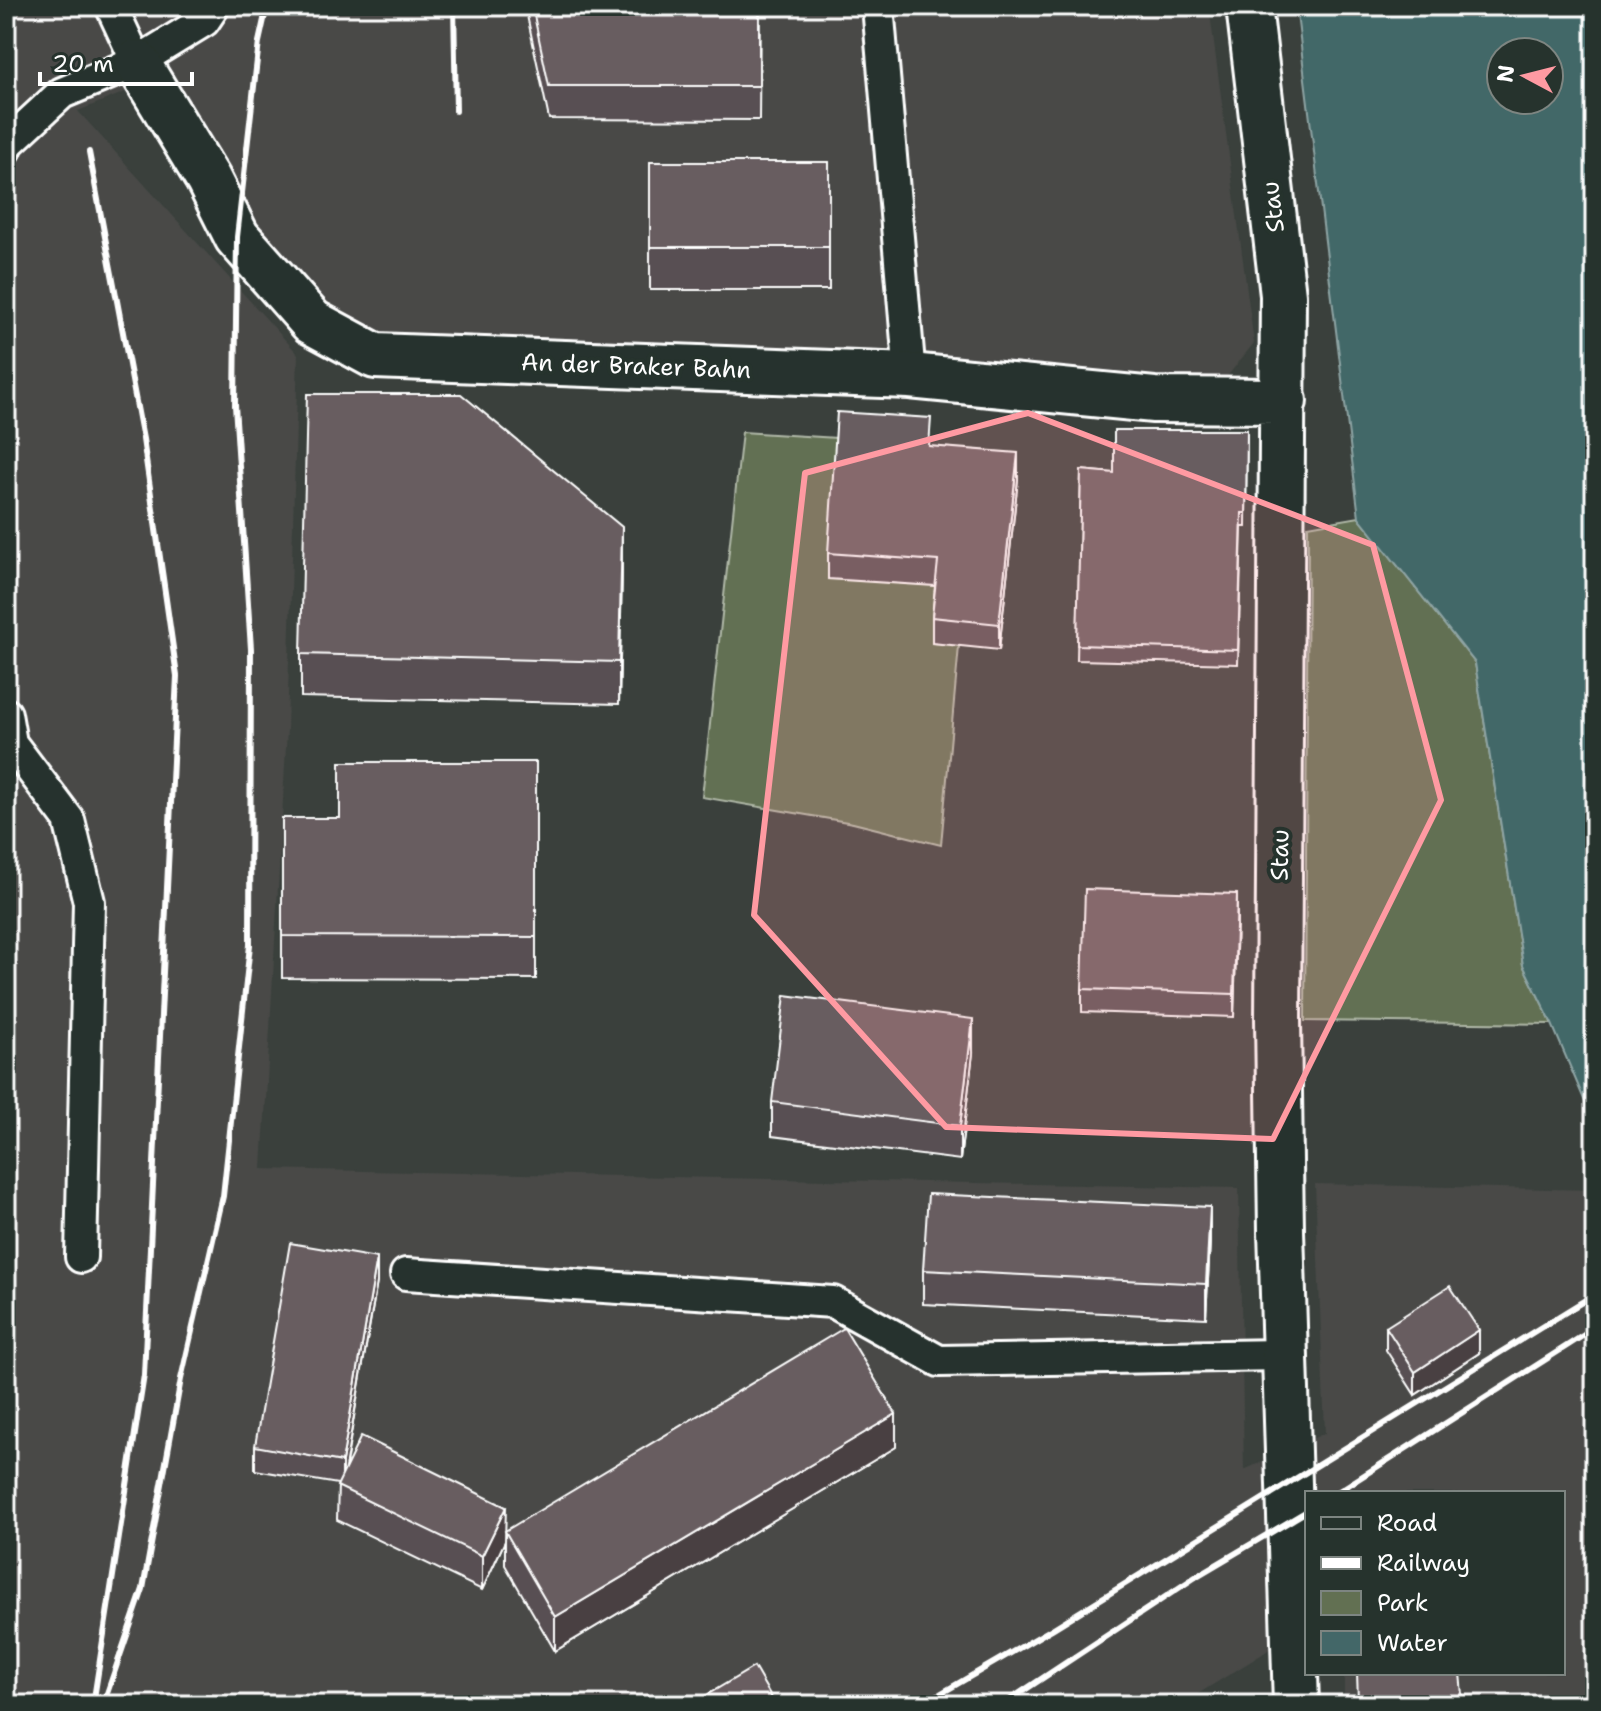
<svg xmlns="http://www.w3.org/2000/svg" width="1601" height="1711" font-family="'Shantell Sans',sans-serif">
<style>
.built{fill:#484947}
.green{fill:#627052;stroke:#b0b8a8;stroke-width:2}
.water{fill:#436768;stroke:#8ea4a4;stroke-width:2;fill-rule:evenodd}
.lines{fill:none;stroke-linecap:round;stroke-linejoin:round}
.lane-casing{stroke:#fff;stroke-width:36}
.street-casing{stroke:#fff;stroke-width:50}
.lane{stroke:#26332d;stroke-width:30}
.street{stroke:#26332d;stroke-width:44}
.rail{stroke:#fff;stroke-width:6}
.wall{fill:#595053;stroke:#fff;stroke-width:2}
.shaded-wall{fill:#494143;stroke:#fff;stroke-width:2}
.building{fill:#685d60;stroke:#fff;stroke-width:2}
.marked{fill:#ff9aa2;fill-opacity:0.2;stroke:#ff9aa2;stroke-width:6;stroke-linejoin:round}
.labels{text-anchor:middle;dominant-baseline:central;stroke-width:8;stroke-linejoin:round;paint-order:stroke}
.street-label{font-size:24px;fill:#fff;stroke:#26332d}
</style>
<rect width="100%" height="100%" fill="#3a403c"/>
<filter id="ink" filterUnits="userSpaceOnUse"><feTurbulence type="fractalNoise" baseFrequency=".0125" numOctaves="2"/><feDisplacementMap in="SourceGraphic" scale="16" xChannelSelector="R" yChannelSelector="G"/><feConvolveMatrix kernelMatrix="1 2 1 2 8 2 1 2 1" color-interpolation-filters="sRGB"/></filter>
<g filter="url(#ink)">
<path class="built" d="M 6,6 L 1209,6 L 1254,343 L 1226,378 L 385,340 L 323,310 L 216,248 L 133,89 L 78,111 L 298,354 L 287,730 L 262,1169 L 1239,1188 L 1244,1470 L 1325,1433 L 1315,1184 L 1595,1190 L 1595,1705 L 1344,1705 L 1344,1673 L 1563,1673 L 1563,1493 L 1307,1493 L 1307,1622 L 1261,1655 L 1180,1705 L 6,1705 Z"/>
<path class="green" d="M 742,432 L 837,438 L 940,572 L 959,646 L 941,845 L 853,823 L 702,797 Z
M 1359,517 L 1475,663 L 1523,965 L 1552,1024 L 1305,1021 L 1308,526 Z"/>
<path class="water" d="M 1296,6 L 1595,6 L 1595,1160 L 1586,1104 L 1552,1024 L 1523,965 L 1475,663 L 1359,517 ZM 1501,52 L 1549,52 L 1549,100 L 1501,100 Z"/>
<g class="lines">
<g class="lane-casing">
<path id="lane" d="M 111,6 L 137,62
M 878,6 L 910,376
M 6,149 L 8,143 L 62,93 L 137,62 L 204,21 L 214,6
M 6,714 L 11,743 L 69,820 L 89,902 L 81,1257
M 406,1274 L 833,1302 L 939,1361 L 1285,1355"/>
</g>
<g class="street-casing">
<path id="street" d="M 1249,6 L 1283,295 L 1278,1020 L 1281,1231 L 1296,1705
M 137,62 L 208,179 L 237,237 L 312,322 L 375,356 L 910,376 L 1154,400 L 1284,401"/>
</g>
<use href="#lane" class="lane"/>
<use href="#street" class="street"/>
<path class="rail" d="M 454,6 L 456,111
M 89,152 L 143,439 L 177,676 L 144,1375 L 93,1705
M 1336,1493 L 1595,1328
M 103,1705 L 143,1589 L 181,1379 L 223,1196 L 250,945 L 251,649 L 235,405 L 237,237 L 259,42 L 267,6
M 921,1705 L 1052,1629 L 1595,1294
M 1002,1705 L 1197,1576 L 1307,1511"/>
</g>
<path class="wall" d="M 525,6 L 760,6 L 759,120 L 549,119 Z
M 650,162 L 829,162 L 829,290 L 650,290 Z
M 1247,430 L 1246,527 L 1242,527 L 1238,664 L 1077,660 L 1081,470 L 1114,473 Z
M 930,446 L 1018,479 L 999,650 L 932,643 L 932,617 L 935,586 L 828,579 L 828,553 Z
M 622,570 L 619,704 L 301,697 L 301,654 Z
M 536,762 L 536,979 L 282,978 L 282,818 L 340,818 Z
M 1237,917 L 1234,1017 L 1082,1012 L 1082,989 Z
M 973,1053 L 960,1160 L 772,1136 L 772,1102 Z
M 1210,1241 L 1206,1318 L 923,1304 L 923,1270 Z
M 377,1282 L 345,1470 L 506,1531 L 896,1447 L 555,1651 L 505,1565 L 505,1541 L 482,1590 L 337,1520 L 338,1484 L 255,1470 L 255,1446 Z
M 1386,1327 L 1479,1353 L 1415,1395 L 1386,1350 Z"/>
<path class="shaded-wall" d="M 1018,453 L 1018,479 L 999,650 L 999,624 Z
M 622,527 L 622,570 L 619,704 L 619,662 Z
M 1237,894 L 1237,917 L 1234,1017 L 1234,994 Z
M 973,1019 L 973,1053 L 960,1160 L 960,1126 Z
M 1210,1207 L 1210,1241 L 1206,1318 L 1206,1284 Z
M 377,1258 L 377,1282 L 342,1485 L 342,1462 Z
M 1479,1330 L 1479,1353 L 1415,1395 L 1415,1372 Z
M 896,1414 L 896,1447 L 555,1651 L 555,1617 Z
M 506,1507 L 505,1541 L 482,1590 L 482,1556 Z
M 1462,1695 L 1462,1705 L 1453,1705 Z"/>
<path class="building" d="M 532,6 L 759,6 L 759,86 L 549,86 Z
M 650,162 L 829,162 L 829,247 L 650,247 Z
M 307,394 L 461,394 L 622,527 L 619,662 L 301,654 Z
M 837,412 L 931,418 L 929,446 L 1018,453 L 999,624 L 932,617 L 938,561 L 828,553 Z
M 1114,430 L 1247,430 L 1246,513 L 1242,513 L 1238,650 L 1077,645 L 1081,470 L 1114,473 Z
M 340,762 L 536,762 L 536,937 L 282,936 L 282,818 L 340,818 Z
M 1085,889 L 1237,894 L 1234,994 L 1082,989 Z
M 785,995 L 973,1019 L 960,1126 L 772,1102 Z
M 928,1194 L 1210,1207 L 1206,1284 L 923,1270 Z
M 290,1243 L 377,1258 L 342,1462 L 255,1446 Z
M 1450,1286 L 1479,1330 L 1415,1372 L 1386,1327 Z
M 844,1328 L 896,1414 L 555,1617 L 505,1531 Z
M 361,1436 L 506,1507 L 482,1556 L 337,1486 Z
M 754,1667 L 776,1705 L 690,1705 Z
M 1357,1673 L 1460,1673 L 1462,1695 L 1453,1705 L 1363,1705 L 1358,1700 Z"/>
</g>
<path class="marked" d="M 1028,413 L 1373,545 L 1441,800 L 1273,1139 L 946,1127 L 754,915 L 805,473 Z"/>
<g class="labels">
<g class="street-label">
<text transform="translate(1273 207) rotate(-97)">Stau</text>
<text transform="translate(636 366) rotate(2)">An der Braker Bahn</text>
<text transform="translate(1280 855) rotate(-89)">Stau</text>
</g>
</g>
<rect width="1601" height="1711" fill="none" stroke="#26332d" stroke-width="32"/>
<rect x="16" y="16" width="1569" height="1679" fill="none" stroke="#fff" stroke-width="3" filter="url(#ink)"/>
<rect x="1305" y="1491" width="260" height="184" fill="#26332d" stroke="#7d8581" stroke-width="2"/>
<rect x="1321" y="1517" width="40" height="12" fill="#26332d" stroke="#7d8581" stroke-width="2"/>
<text x="1377" y="1531" font-size="24" fill="#ffffff">Road</text>
<rect x="1321" y="1557" width="40" height="12" fill="#ffffff" stroke="#7d8581" stroke-width="2"/>
<text x="1377" y="1571" font-size="24" fill="#ffffff">Railway</text>
<rect x="1321" y="1591" width="40" height="24" fill="#627052" stroke="#7d8581" stroke-width="2"/>
<text x="1377" y="1611" font-size="24" fill="#ffffff">Park</text>
<rect x="1321" y="1631" width="40" height="24" fill="#436768" stroke="#7d8581" stroke-width="2"/>
<text x="1377" y="1651" font-size="24" fill="#ffffff">Water</text>
<g transform="translate(1525 76) rotate(277)"><circle r="38" fill="#26332d" stroke="#7d8581" stroke-width="2"/>
<path d="M0-6L14 30L0 20L-14 30Z" fill="#ff9aa2"/>
<text y="-12" font-size="22" font-weight="bold" text-anchor="middle" fill="#ffffff">N</text>
</g>
<path d="M40 72v12h152v-12" fill="none" stroke="#ffffff" stroke-width="4"/>
<text x="52" y="72" font-size="24" fill="#ffffff" stroke="#26332d" stroke-width="6" paint-order="stroke">20 m</text>
</svg>
